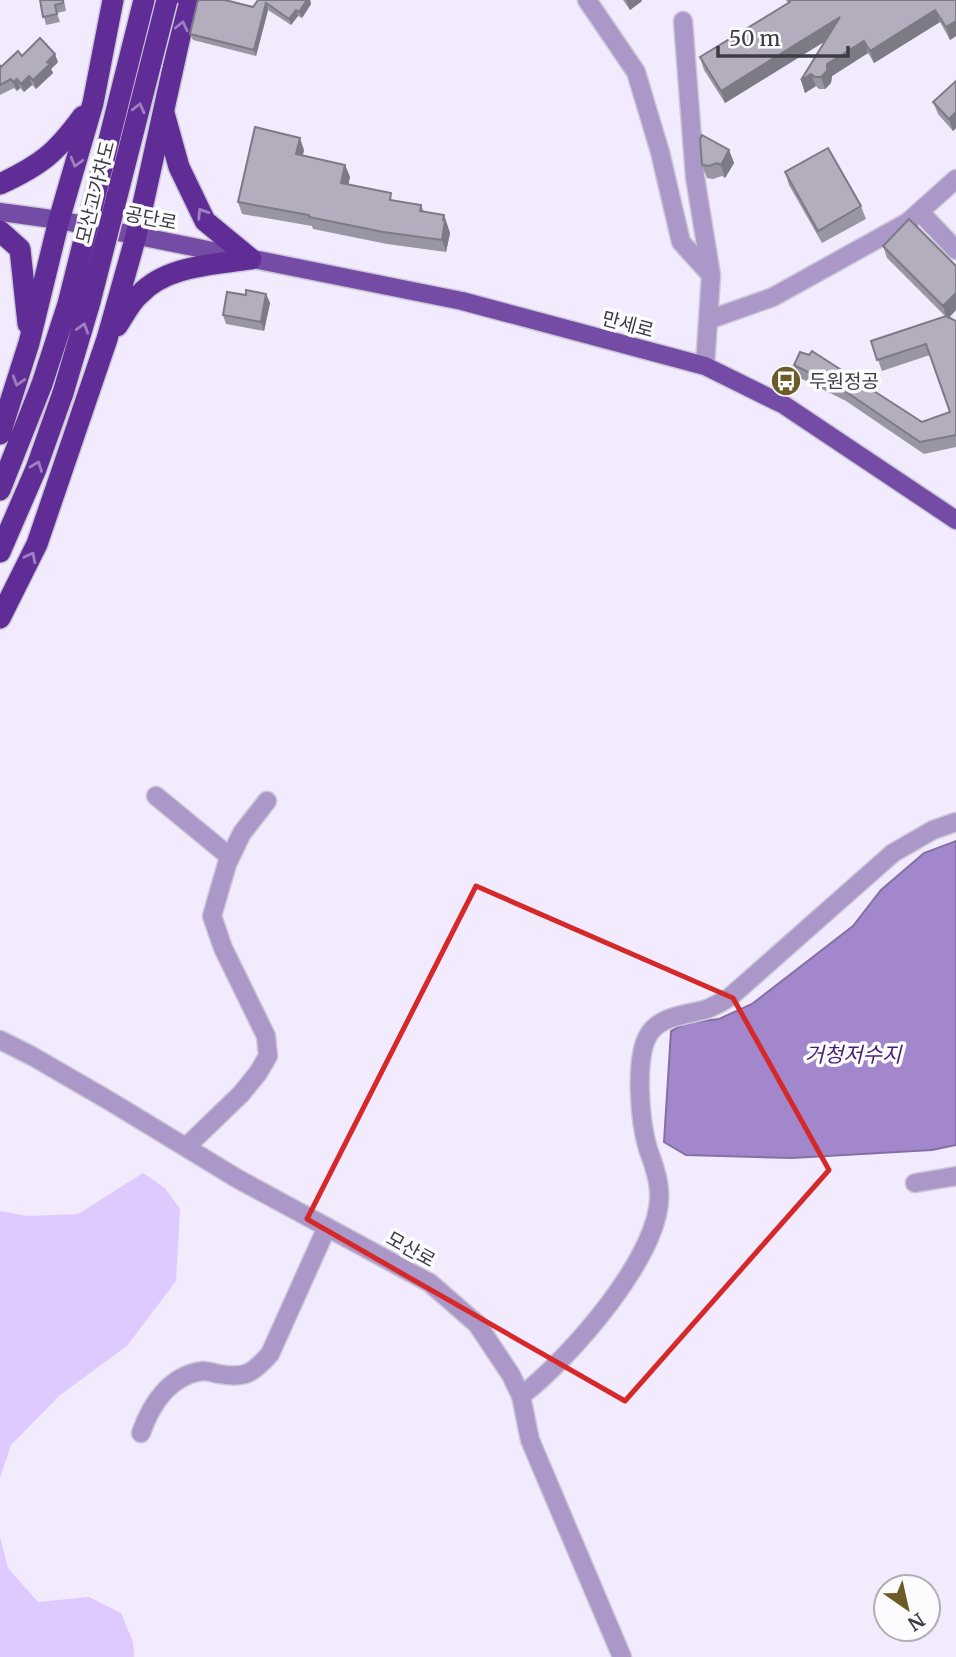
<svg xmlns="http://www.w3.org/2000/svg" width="956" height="1657" font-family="Merriweather,'Noto Sans KR',serif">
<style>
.green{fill:#decaff}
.water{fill:#a387cd;stroke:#8470a3;stroke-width:2}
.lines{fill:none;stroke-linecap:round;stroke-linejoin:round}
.minor-casing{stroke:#cdc8d8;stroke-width:21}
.major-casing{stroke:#cdc8d8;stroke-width:21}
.highway-casing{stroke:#cdc8d8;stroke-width:24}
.minor{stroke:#ab98c9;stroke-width:18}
.major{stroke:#744ca5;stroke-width:18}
.highway{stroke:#602d97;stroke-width:21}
.highway-bridge-casing{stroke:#cdc8d8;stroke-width:24;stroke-linecap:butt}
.highway-bridge{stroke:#602d97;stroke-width:21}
.wall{fill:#9a95a3}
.shaded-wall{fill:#7d7985}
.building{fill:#b3adbe;stroke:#7d7985;stroke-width:2}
.oneway{stroke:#9e7fc0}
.marked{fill:none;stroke:#d62828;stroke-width:5;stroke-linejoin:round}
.labels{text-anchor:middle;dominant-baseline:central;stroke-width:7;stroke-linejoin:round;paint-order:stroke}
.street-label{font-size:19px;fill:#3d3b42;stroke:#fcfbfe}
.poi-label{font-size:19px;fill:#3d3b42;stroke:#fcfbfe;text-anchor:start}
.water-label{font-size:21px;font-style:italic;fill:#461d70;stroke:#fcfbfe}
</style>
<rect width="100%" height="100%" fill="#f1ebfd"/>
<path class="green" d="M 143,1173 L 165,1188 L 180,1209 L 176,1281 L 127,1346 L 60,1395 L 11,1445 L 0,1478 L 0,1211 L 28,1216 L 78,1214 Z
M 0,1537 L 8,1568 L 38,1602 L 89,1597 L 121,1613 L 133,1642 L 134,1657 L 0,1657 Z"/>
<path class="water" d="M 956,841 L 956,1145 L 932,1150 L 792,1158 L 686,1155 L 664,1142 L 671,1031 L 686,1023 L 719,1019 L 752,1004 L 853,926 L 881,890 L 924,853 Z"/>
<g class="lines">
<g class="minor-casing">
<path id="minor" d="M 587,0 L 636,72 L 660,152 L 681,242 L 711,275
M 683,21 L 695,177 L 711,275 L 705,366
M 920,212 L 956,250
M 708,320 L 773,297 L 908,222 L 956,179
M 156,796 L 230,857
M 0,1040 L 32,1056 L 108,1100 L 238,1179 L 430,1283 L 477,1324 L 511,1375 L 521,1396 L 530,1440 L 622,1657
M 186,1147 L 241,1094 L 258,1073 L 268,1056 L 266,1036 L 223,948 L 212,916 L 227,864 L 242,833 L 267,801
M 915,1183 L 956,1176
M 521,1396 C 568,1360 665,1252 659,1190 C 658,1175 653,1163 648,1149 C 640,1122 634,1058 649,1034 C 661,1015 688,1015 707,1009 C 715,1006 723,1001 730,997 L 893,853 L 933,830 L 956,822
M 141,1433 C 151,1404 170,1375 203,1371 C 208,1371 214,1373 219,1374 C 245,1379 253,1373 270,1354 L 327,1227"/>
</g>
<g class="major-casing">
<path id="major" d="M 0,212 L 59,220 L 462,301 L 705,366 L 784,405 L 956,520"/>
</g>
<g class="highway-casing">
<path id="highway" d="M 164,113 L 179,167 L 205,221 L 251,259
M 0,184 C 41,165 56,153 83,116
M 0,231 L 20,249 L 28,324
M 117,326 C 124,316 130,303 139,295 C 167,265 214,265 251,259
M 0,434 L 29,343 L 59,220 L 93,103 L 113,0
M 0,490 L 42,384
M 0,552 L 36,469 L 63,393
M 0,618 L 37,544 L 107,339 L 136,236 L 188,0"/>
</g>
<use href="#minor" class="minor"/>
<use href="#major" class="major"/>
<use href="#highway" class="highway"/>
<g class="highway-bridge-casing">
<path id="highway-bridge" d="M 42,384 L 68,304 L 144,0
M 63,393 L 90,302 L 167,0"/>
</g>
<use href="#highway-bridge" class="highway-bridge"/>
</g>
<path class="wall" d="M 40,0 L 64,0 L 66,11 L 57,13 L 60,22 L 46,25 Z
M 258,0 L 310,0 L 311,4 L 302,18 L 298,16 L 291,25 L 268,10 L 256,56 L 193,40 L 190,34 L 253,7 Z
M 623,0 L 641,0 L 642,1 L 630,10 Z
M 786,0 L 956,0 L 956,36 L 950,40 L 940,22 L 874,63 L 868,53 L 832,76 L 831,83 L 825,89 L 819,89 L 816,86 L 805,93 L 801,80 L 825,41 L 725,103 L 704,70 L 700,57 L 788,3 Z
M 22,56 L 58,62 L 51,69 L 53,73 L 36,89 L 32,85 L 24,92 L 20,88 L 17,91 L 14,88 L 0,95 L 0,65 L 1,67 Z
M 956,81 L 956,128 L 953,131 L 938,114 L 933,102 Z
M 304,150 L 303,155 L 345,165 L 350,177 L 348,185 L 394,200 L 421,205 L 424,212 L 444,215 L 450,233 L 446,252 L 387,244 L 313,229 L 312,226 L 242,214 L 238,202 Z
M 729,150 L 734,163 L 725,178 L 722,176 L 713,179 L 707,178 L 702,165 Z
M 785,172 L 861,206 L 866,219 L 822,243 L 789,185 Z
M 883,246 L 956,266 L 956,310 L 949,318 L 956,321 L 956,447 L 924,454 L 846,401 L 798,377 L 794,365 L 922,422 L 950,412 L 930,355 L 882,371 L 871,341 L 945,316 L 887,258 Z
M 266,294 L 270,303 L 264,331 L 226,324 L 223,315 Z"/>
<path class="shaded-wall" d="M 307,0 L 310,0 L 311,4 L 302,18 L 299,12 Z
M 626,0 L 641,0 L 642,1 L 630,10 Z
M 266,3 L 268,10 L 256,56 L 254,50 Z
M 296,10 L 298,16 L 291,25 L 289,19 Z
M 935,10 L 940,22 L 874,63 L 870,51 Z
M 840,17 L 845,29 L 725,103 L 721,91 Z
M 956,21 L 956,36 L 950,40 L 946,27 Z
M 864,41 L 868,53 L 832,76 L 831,83 L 825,89 L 821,77 L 827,64 Z
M 55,54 L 58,62 L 51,69 L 53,73 L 36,89 L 33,80 L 47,62 Z
M 811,74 L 816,86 L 805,93 L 801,80 Z
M 29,76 L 32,85 L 24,92 L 21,84 Z
M 17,79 L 20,88 L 17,91 L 13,82 Z
M 956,112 L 956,128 L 953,131 L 949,119 Z
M 300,138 L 304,150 L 300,166 L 296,154 Z
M 729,150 L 734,163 L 725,178 L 721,165 Z
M 345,165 L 350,177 L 346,195 L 341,183 Z
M 444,215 L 450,233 L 446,252 L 442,240 Z
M 956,293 L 956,310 L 947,319 L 943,306 Z
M 266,294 L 270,303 L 264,331 L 261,322 Z"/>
<path class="building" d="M 40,0 L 63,0 L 63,3 L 55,5 L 57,14 L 43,17 Z
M 198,0 L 225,0 L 253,7 L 258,0 L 307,0 L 299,12 L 296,10 L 289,19 L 266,3 L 254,50 L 190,34 Z
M 789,0 L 956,0 L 956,21 L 946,27 L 935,10 L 870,51 L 864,41 L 827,64 L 827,71 L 821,77 L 815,77 L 811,74 L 801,80 L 840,17 L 721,91 L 700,57 L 790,2 Z
M 40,38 L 55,54 L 47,62 L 50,64 L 33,80 L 29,76 L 21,84 L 17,79 L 13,82 L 11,79 L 0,85 L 0,65 L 1,67 L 18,51 L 22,56 Z
M 956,81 L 956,112 L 949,119 L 933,102 Z
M 255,127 L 300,138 L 296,154 L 345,165 L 341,183 L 391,193 L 390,200 L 421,205 L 420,211 L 444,215 L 443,220 L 445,221 L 442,240 L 383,232 L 309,217 L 309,215 L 238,202 Z
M 702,135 L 729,150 L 721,165 L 717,163 L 709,166 L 702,165 L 700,139 Z
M 828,148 L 861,206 L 818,231 L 785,172 Z
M 909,219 L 956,266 L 956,293 L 943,306 L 883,246 Z
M 246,290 L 266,294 L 261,322 L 223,315 L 227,292 L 246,295 Z
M 946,316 L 956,321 L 956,435 L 920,442 L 842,389 L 794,365 L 800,352 L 809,355 L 812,351 L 922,422 L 950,412 L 926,344 L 877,360 L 871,341 Z"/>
<defs><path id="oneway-chevron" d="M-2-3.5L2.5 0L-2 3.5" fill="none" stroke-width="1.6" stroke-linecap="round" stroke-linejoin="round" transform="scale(1.75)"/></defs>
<g class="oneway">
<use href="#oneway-chevron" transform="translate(182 26) rotate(-77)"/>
<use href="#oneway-chevron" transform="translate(139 108) rotate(-76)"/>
<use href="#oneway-chevron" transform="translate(76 162) rotate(106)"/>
<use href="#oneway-chevron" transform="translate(202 213) rotate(-123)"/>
<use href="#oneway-chevron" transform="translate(83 328) rotate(-73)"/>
<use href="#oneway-chevron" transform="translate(18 381) rotate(107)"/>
<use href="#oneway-chevron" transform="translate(37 466) rotate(-69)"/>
<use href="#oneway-chevron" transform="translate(31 557) rotate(-63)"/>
</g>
<path class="marked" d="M 476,886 L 733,998 L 829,1170 L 625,1401 L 307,1219 Z"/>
<defs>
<g id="bus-disc" transform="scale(1.575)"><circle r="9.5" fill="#6c5c2a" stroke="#fcfbfe"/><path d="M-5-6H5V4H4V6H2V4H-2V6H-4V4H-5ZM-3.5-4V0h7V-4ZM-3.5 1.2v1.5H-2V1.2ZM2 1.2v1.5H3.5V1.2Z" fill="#fff"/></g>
</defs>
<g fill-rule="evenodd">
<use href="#bus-disc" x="786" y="381"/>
</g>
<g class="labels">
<g class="street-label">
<text transform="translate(95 192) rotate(-76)">모산고가차도</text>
<text transform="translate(151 218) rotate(11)">공단로</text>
<text transform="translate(628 324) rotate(15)">만세로</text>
<text transform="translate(411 1249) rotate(29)">모산로</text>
</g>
<g class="poi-label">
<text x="809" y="381">두원정공</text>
</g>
<g class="water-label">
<text x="853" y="1054">거청저수지</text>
</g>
</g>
<g transform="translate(907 1608) rotate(146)"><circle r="33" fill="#fcfbfe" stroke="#b0aeb3" stroke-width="2"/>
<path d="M0-5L12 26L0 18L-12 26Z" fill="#6c5c2a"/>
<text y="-10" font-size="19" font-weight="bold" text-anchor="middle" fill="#3d3b42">N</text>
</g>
<path d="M718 46v10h130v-10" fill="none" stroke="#3d3b42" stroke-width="3.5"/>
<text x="729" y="46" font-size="21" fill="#3d3b42" stroke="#fcfbfe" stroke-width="5" paint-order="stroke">50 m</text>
</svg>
